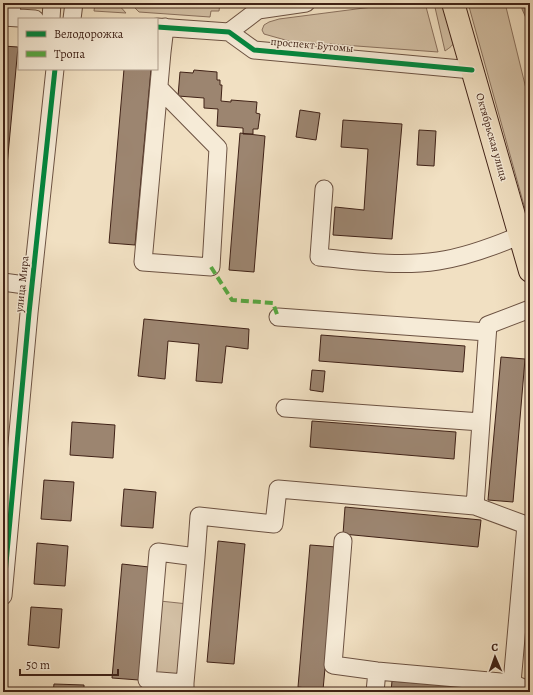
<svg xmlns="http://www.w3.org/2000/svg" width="533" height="695" font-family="Alegreya,serif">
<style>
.green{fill:#d3c0a5;stroke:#8a715e}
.water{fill:#b59f88;stroke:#866d5b}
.building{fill:#9c8570;stroke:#402217}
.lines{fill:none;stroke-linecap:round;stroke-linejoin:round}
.minor-casing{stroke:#6c5242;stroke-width:19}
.major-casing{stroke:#402217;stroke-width:24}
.minor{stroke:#f6ebd7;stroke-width:17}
.major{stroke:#f1e0c2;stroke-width:22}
.quiet{stroke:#56aa42;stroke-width:4;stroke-dasharray:8 4;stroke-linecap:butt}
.cycleway-casing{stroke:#f6ebd7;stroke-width:8}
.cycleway{stroke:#00873e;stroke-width:5}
.labels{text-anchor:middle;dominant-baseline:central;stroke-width:3;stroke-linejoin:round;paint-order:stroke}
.street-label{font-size:11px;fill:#402217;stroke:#f6ebd7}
</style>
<rect width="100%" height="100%" fill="#f1e0c2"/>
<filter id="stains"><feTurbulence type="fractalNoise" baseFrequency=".005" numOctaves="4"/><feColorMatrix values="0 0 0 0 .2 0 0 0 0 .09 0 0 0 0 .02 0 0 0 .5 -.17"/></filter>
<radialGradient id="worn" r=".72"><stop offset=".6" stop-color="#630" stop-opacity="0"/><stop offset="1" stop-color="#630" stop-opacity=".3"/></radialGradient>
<path class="green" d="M 95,3 L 117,3 L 126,13 L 94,11 Z
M 130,3 L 220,3 L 219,11 L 211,11 L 210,17 L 139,12 Z
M 403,3 L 425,3 L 438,52 L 289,41 L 264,34 L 262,30 L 264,25 L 269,22 L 279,19 Z
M 434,3 L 440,3 C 446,10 454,30 454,39 C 455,45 449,48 445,51 Z
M 468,3 L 505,3 L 530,105 L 530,227 Z
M 160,601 L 188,604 L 180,677 L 152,674 Z"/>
<path class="water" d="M 522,3 L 530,3 L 530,27 L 522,9 Z"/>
<path class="building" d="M 3,46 L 18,47 L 3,209 Z
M 124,69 L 151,69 L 135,245 L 109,243 Z
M 194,70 L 217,72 L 217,80 L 220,80 L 220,85 L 222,85 L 221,101 L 231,102 L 231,100 L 257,102 L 256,113 L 260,114 L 258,129 L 253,129 L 253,134 L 243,134 L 243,128 L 217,126 L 218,109 L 204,108 L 204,98 L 178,96 L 180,72 L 193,73 Z
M 300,110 L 320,113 L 316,140 L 296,137 Z
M 343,120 L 402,124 L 392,239 L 333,235 L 335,207 L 364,210 L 368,149 L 341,147 Z
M 419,130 L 436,131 L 434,166 L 417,165 Z
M 240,133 L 265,136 L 254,272 L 229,270 Z
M 144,319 L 249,329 L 248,349 L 226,346 L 222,383 L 196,381 L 199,344 L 168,341 L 165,379 L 138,376 Z
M 321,335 L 465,346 L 463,372 L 319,361 Z
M 501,357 L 525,359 L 513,502 L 488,500 Z
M 312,370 L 325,371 L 323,392 L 310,390 Z
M 312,421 L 456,432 L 454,459 L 310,447 Z
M 72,422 L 115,425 L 113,458 L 70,455 Z
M 44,480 L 74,482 L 71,521 L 41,519 Z
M 124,489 L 156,492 L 153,528 L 121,526 Z
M 345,507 L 481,520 L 478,547 L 343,534 Z
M 218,541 L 245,544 L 234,664 L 207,662 Z
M 37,543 L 68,546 L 65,586 L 34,584 Z
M 310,545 L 336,547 L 323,690 L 298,687 Z
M 122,564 L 149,567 L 139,680 L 112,678 Z
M 31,607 L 62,609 L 59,648 L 28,645 Z
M 530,647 L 530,678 L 527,678 Z
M 392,681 L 525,692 L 391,692 Z
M 54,684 L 84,685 L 84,692 L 53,692 Z"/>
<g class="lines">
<g class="minor-casing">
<path id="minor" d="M 3,17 L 35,19
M 11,17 L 12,3
M 51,19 L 52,3
M 72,19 L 74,3
M 157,27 L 229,32 L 254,50 L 472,70
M 229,32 L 258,10 L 306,3
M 159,88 L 218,148 L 211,267 L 143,262 L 162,52 L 165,27
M 324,189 L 319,257 C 358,261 399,267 438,261 C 466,257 495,246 521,235
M 3,282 L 32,286
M 278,317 L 487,332
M 285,408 L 481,422
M 475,506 L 488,325 L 530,309
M 343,541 L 333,665 L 377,671 L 512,683 L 530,691
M 196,557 L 199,516 L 274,524 L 278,489 L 475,506 L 526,525 L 530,524
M 3,596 L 29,313 L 55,69
M 512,683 L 526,525
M 185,692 L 185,683 L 196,557 L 158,552 L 147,680 L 185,683
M 375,692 L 377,671"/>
</g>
<g class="major-casing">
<path id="major" d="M 453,3 L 530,271"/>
</g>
<use href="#minor" class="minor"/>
<use href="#major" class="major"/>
<path class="quiet" d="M 211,267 L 232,300 L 273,303 L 278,317"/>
<g class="cycleway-casing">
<path id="cycleway" d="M 157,27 L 229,32 L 254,50 L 472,70
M 3,596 L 29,313 L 55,69"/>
</g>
<use href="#cycleway" class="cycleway"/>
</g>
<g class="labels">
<g class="street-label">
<text transform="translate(312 45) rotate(5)">проспект Бутомы</text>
<text transform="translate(492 137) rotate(74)">Октябрьская улица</text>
<text transform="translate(22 284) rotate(-84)">улица Мира</text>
</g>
</g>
<rect width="533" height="695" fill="none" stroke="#f1e0c2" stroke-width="16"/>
<rect x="4" y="4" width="525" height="687" fill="none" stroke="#402217" stroke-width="2"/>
<rect x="8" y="8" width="517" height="679" fill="none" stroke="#402217"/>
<rect x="18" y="18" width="140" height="52" fill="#f6ebd7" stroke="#ad9b8a"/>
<rect x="26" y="31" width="20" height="6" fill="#00873e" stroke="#ad9b8a"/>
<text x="54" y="38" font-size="12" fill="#402217">Велодорожка</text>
<rect x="26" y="51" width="20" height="6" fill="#56aa42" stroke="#ad9b8a"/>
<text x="54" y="58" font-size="12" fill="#402217">Тропа</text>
<g transform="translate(495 657) rotate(358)" stroke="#f6ebd7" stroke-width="3" paint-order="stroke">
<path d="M0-3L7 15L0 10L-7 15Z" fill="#402217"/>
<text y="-6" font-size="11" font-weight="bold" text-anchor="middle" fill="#402217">С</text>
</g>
<path d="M20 669v6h98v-6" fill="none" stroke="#402217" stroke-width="2"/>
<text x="26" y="669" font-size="12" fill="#402217" stroke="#f6ebd7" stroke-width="3" paint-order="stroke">50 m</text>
<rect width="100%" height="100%" filter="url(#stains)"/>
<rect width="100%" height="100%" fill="url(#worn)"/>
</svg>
